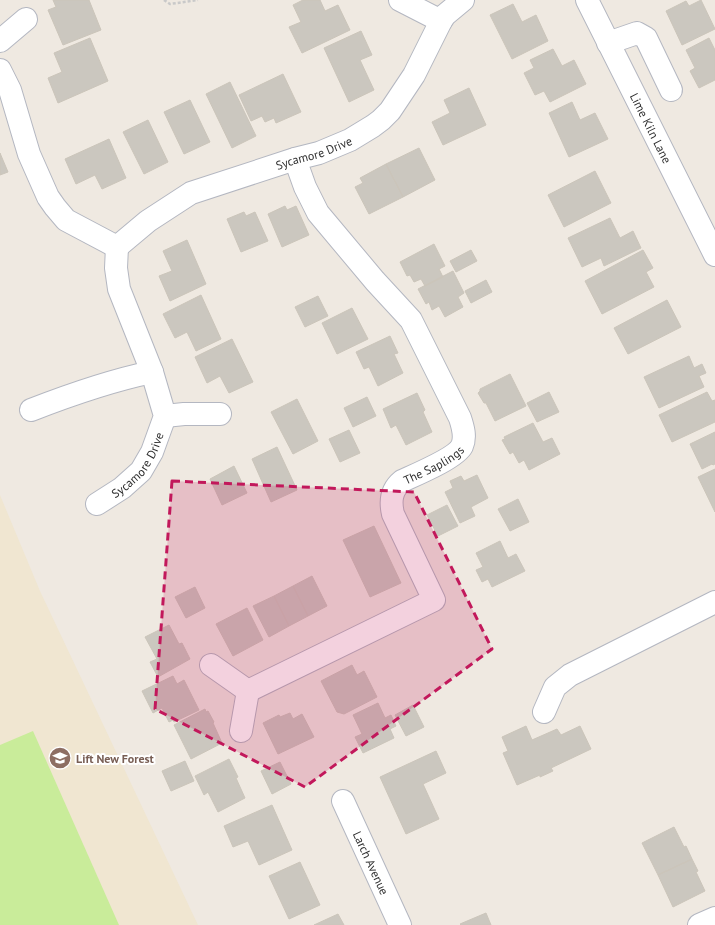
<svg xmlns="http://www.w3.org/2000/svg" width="715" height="925" font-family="'PT Sans',sans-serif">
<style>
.education{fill:#f0e6d1}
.pitch{fill:#c9ec9a}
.building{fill:#cbc7bf;stroke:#cbc5ba}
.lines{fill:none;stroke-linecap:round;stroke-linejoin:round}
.minor-casing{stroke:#b4b7c1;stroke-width:24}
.path{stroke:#c9c9c9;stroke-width:2.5;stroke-dasharray:3 2;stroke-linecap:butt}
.minor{stroke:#fff;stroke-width:22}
.marked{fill:#c2185b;fill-opacity:0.2;stroke:#c2185b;stroke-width:3;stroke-dasharray:8 5;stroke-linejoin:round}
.labels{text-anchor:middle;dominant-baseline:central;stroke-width:4;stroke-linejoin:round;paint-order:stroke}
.street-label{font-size:12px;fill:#2e2e2e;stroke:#fff}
.education-label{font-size:12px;font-weight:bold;fill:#785e54;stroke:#fff;text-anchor:start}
</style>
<rect width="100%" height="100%" fill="#efe9e1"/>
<path class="education" d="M 0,495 L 40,591 L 198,925 L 0,925 Z"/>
<path class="pitch" d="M 33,731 L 119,925 L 0,925 L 0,745 Z"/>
<path class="building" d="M 53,0 L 89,0 L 101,30 L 63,45 L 48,10 L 56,7 Z
M 303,0 L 320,0 L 325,11 L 338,5 L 350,30 L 302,53 L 289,27 L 301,22 L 293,5 Z
M 701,0 L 715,29 L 682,45 L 666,11 L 686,1 L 689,6 Z
M 513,4 L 522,22 L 536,15 L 548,41 L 512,59 L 490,15 Z
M 361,31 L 372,55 L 360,60 L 374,90 L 349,102 L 324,48 Z
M 90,38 L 108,81 L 58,103 L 48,78 L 62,72 L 54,53 Z
M 709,38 L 715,50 L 715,80 L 699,88 L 690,71 L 695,68 L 686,50 Z
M 553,49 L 562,66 L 574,60 L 586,84 L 550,102 L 544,91 L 535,95 L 524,73 L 534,68 L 530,60 Z
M 283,74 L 301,112 L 276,123 L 274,118 L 265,122 L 262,116 L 251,121 L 239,95 Z
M 230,82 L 256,136 L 232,148 L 206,94 Z
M 469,88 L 486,125 L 443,145 L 432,122 L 450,113 L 444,100 Z
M 190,100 L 210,142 L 184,154 L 164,112 Z
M 572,102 L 580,120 L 595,113 L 608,139 L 569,157 L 549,113 Z
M 148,120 L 168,162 L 144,174 L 123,132 Z
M 109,139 L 126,178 L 102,189 L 95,175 L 76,184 L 65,159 Z
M 419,148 L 435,180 L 403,197 L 386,164 Z
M 0,153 L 8,172 L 0,175 Z
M 386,164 L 403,197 L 369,214 L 355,187 L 363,183 L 360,178 Z
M 595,171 L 611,203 L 564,227 L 548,195 Z
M 285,206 L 287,210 L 296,206 L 309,235 L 282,247 L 268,214 Z
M 244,212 L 246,216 L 255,212 L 268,241 L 241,252 L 227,219 Z
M 610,218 L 620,238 L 633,231 L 641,248 L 604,266 L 601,258 L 582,267 L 568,238 Z
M 187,240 L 206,284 L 170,301 L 159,276 L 172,271 L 163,251 Z
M 434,244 L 445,266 L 439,269 L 443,277 L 425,286 L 421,279 L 414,282 L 410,275 L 407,276 L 400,262 Z
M 471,250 L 477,261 L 456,272 L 450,261 Z
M 643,250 L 653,268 L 646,272 L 654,287 L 602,314 L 585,281 Z
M 453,271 L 464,293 L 458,297 L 463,307 L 445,317 L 439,306 L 432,310 L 429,302 L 426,304 L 418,289 Z
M 486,280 L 492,292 L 471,303 L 465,291 Z
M 201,295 L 221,339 L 196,351 L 187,332 L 175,338 L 163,314 Z
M 318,296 L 328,316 L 305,327 L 295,307 Z
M 667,300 L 681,327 L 628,354 L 614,328 Z
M 352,308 L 368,339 L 337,354 L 322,323 Z
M 390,336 L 398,353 L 394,354 L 403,373 L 378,386 L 369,367 L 364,369 L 356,352 Z
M 232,339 L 253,382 L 229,393 L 220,376 L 207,383 L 195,357 Z
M 689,356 L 694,368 L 702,364 L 706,373 L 699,376 L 704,387 L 659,408 L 644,377 Z
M 510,374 L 526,406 L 495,421 L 486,403 L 484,403 L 478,393 L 480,391 L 480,389 Z
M 549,392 L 559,412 L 537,422 L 527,403 Z
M 707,392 L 712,401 L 715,400 L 715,422 L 672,442 L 659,415 Z
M 417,393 L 425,410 L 423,412 L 432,432 L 406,445 L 396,425 L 391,428 L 383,409 Z
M 367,397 L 376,416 L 353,427 L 344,408 Z
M 297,399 L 318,441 L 293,454 L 271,412 Z
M 533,423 L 543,442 L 552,438 L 560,454 L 529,470 L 524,460 L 519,463 L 513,452 L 510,454 L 502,440 L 505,439 L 504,437 Z
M 349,430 L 360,453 L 340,462 L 329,439 Z
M 715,432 L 715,464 L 713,465 L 712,464 L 702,469 L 690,444 Z
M 277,447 L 297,490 L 271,502 L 252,459 Z
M 234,466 L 247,493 L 222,505 L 210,479 Z
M 715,469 L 715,512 L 698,477 Z
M 477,475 L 488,498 L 471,507 L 475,516 L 460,523 L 445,492 L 453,488 L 450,481 L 461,476 L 464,481 Z
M 518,499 L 529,522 L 510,531 L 498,509 Z
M 447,505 L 458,526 L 438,536 L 427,515 Z
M 374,526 L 401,583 L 370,597 L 343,540 Z
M 500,541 L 508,558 L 516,554 L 525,571 L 492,587 L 488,579 L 482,582 L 476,570 L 483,567 L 476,553 Z
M 312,576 L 327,606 L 308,616 L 293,586 Z
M 293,586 L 308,616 L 289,626 L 274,596 Z
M 195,587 L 205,608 L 186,618 L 175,597 Z
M 274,596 L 289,626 L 269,637 L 253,606 Z
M 247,608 L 263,640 L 233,656 L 216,624 Z
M 169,625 L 179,644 L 182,643 L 190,659 L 158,677 L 150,662 L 157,659 L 145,637 Z
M 352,665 L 357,675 L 364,671 L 377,697 L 344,714 L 337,712 L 321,681 Z
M 173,676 L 177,684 L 184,680 L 199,710 L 174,722 L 173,720 L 169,722 L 162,708 L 153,713 L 142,691 Z
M 378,703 L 385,718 L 391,715 L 396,726 L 390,729 L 394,738 L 363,753 L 355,737 L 362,734 L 353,715 Z
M 413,705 L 424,727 L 406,736 L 395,715 Z
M 205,709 L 206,712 L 208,711 L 214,722 L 213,723 L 222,743 L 191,759 L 174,725 Z
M 290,713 L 293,719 L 302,714 L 314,737 L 278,754 L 263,723 L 279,715 L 280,717 Z
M 526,726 L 532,740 L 557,729 L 561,735 L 580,726 L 591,749 L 551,768 L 553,771 L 540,777 L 540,775 L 517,785 L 503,753 L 508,751 L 502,737 Z
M 436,751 L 446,773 L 423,784 L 439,819 L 406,834 L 380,777 Z
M 229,759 L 238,777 L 236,778 L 245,798 L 218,812 L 208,792 L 204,795 L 195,776 Z
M 185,761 L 194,781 L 171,791 L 162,771 Z
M 280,762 L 291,784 L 272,794 L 261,771 Z
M 272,805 L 292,850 L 259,865 L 248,841 L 233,847 L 224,826 Z
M 674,827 L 684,847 L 686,846 L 692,859 L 658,875 L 642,843 Z
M 692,859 L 698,871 L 696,872 L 705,891 L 673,907 L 658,875 Z
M 300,862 L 320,905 L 289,919 L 269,876 Z
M 486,913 L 491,925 L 461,925 L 460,924 Z
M 338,914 L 344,925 L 314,925 Z"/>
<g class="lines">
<g class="minor-casing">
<g id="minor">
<path d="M 400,0 L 441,21"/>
<path id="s1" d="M 587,0 L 715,255"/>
<path d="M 0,41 L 26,19"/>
<path d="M 608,43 L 637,33 L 646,38 L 671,90"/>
<path d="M 0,70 L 10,90 L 29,154 L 48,197 L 55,207 L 66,220 L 117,247"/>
<path id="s2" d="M 117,247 L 148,221 L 191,193 L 295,159 L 319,153 L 350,140 L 373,126 L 381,120 L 390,111 L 414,75 L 441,21 L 445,15 L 463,0"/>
<path d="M 31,410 C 72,394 109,381 152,372"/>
<path d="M 165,416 L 184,414 L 220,414"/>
<path id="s3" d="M 97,504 L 122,488 L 141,471 L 152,452 L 165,416 L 152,372 L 119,289 L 116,268 L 117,247"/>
<path d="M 211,665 L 248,691"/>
<path id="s4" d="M 248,691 L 434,600 L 393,514 C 390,501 391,490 402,481 C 415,475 456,458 462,446 C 466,437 463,427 460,418 L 411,320 L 375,281 L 318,213 L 305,187 L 295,159"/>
<path d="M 544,712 L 555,687 L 570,675 L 715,602"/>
<path d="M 241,731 L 248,691"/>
<path id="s5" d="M 343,801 L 400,925"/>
<path d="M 699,925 L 715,918"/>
</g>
</g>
<path class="path" d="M 164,0 L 170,4 L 198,0"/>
<use href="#minor" class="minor"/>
</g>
<path class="marked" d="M 172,481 L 414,492 L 492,649 L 305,787 L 155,709 Z"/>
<defs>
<g id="school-disc" transform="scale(1.15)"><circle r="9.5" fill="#8d6e63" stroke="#fff"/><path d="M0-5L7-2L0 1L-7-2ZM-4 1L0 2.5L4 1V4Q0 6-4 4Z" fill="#fff"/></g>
</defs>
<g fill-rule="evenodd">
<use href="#school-disc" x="60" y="758"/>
</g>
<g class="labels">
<g class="street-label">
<text stroke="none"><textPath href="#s1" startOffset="143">Lime Kiln Lane</textPath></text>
<text stroke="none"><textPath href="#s2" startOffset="221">Sycamore Drive</textPath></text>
<text stroke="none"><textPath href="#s3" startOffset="58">Sycamore Drive</textPath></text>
<text stroke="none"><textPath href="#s4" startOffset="374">The Saplings</textPath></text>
<text stroke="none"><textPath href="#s5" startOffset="68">Larch Avenue</textPath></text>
</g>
<g class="education-label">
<text x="76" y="758">Lift New Forest</text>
</g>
</g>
</svg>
